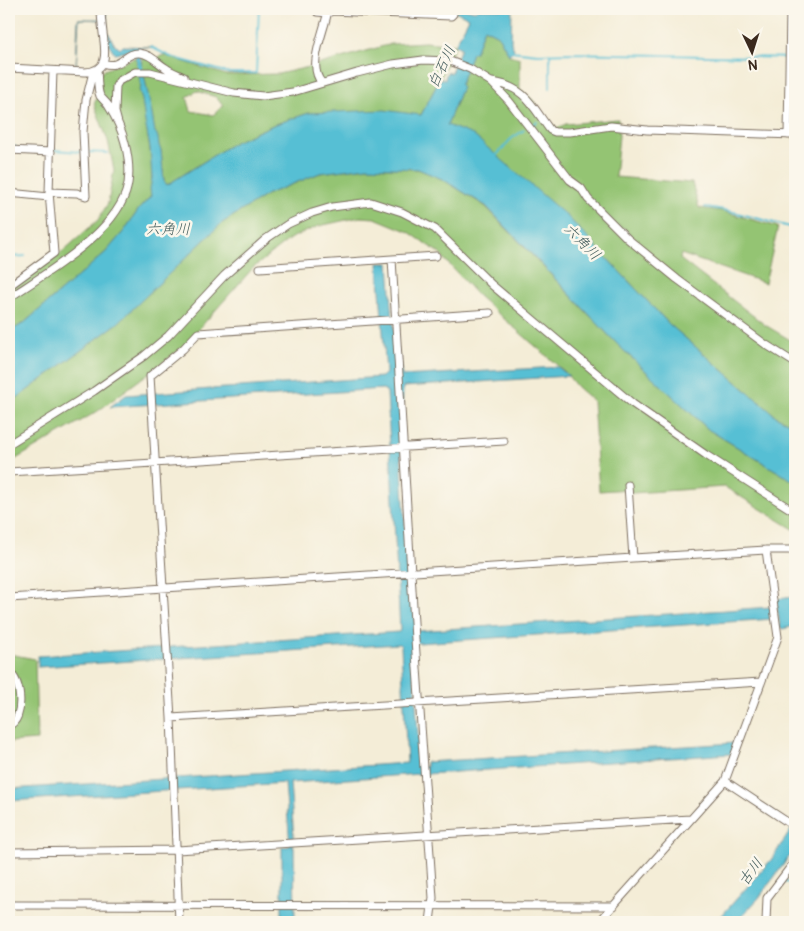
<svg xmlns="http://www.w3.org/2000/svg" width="804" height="931" font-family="Pangolin,'Klee One',sans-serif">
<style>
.green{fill:#94c473;stroke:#687748;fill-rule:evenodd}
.water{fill:#57bfd4;stroke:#497479}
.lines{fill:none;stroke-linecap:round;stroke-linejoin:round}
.stream{stroke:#57bfd4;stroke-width:2}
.minor-casing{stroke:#7c6e5f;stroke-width:9}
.minor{stroke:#fff;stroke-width:7}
.labels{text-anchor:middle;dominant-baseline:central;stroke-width:5;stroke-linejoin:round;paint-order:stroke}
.water-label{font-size:15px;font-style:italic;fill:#455e5e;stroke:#fbf7ec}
</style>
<rect width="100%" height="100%" fill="#fbf7ec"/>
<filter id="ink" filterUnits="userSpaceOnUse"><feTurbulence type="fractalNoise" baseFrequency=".02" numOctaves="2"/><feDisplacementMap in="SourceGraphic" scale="10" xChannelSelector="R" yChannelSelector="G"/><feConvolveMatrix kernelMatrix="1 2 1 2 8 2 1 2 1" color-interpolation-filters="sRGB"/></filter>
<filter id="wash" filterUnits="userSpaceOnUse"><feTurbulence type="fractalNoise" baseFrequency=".0096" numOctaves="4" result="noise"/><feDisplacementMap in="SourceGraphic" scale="20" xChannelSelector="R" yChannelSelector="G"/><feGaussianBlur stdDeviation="1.12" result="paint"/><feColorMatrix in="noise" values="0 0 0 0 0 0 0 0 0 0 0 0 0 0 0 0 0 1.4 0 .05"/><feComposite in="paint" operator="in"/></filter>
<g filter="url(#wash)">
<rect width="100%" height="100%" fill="#f4edd7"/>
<path class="green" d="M 484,28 L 498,35 L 509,55 L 520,58 L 520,89 L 533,100 L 547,123 L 557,128 L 566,124 L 618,119 L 619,136 L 615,177 L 692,183 L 699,208 L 722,211 L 778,227 L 765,283 L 681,254 L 680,259 L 765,325 L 792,341 L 795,335 L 795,426 L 777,417 L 669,324 L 568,217 L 447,125 L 462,87 L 460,85 L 472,52 L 475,52 Z
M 425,42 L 455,45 L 440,79 L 421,115 L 309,113 L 273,125 L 235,142 L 167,185 L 164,181 L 161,150 C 157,145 159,138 155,133 L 143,70 L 141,89 L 152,164 L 151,196 L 139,209 L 124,231 L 106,252 L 24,323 L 9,332 L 9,286 L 61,253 L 98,220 L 108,203 L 114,170 L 108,141 L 94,104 L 101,90 L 99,78 L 102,71 L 136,57 L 137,63 L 143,62 L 142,56 L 154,60 L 163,55 L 226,75 L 278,74 L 309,67 L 391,44 ZM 197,91 L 216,97 L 223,106 L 213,115 L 191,111 L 187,97 Z
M 367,167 L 418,169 L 442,179 L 485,206 L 619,346 L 709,430 L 795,482 L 795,532 L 795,530 L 725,487 L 632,493 L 631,489 L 599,491 L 593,401 L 577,387 L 565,372 L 478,296 L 439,253 L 409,232 L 375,218 L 360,217 L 319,226 L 291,238 L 253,268 L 182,348 L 98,411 L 9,463 L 9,404 L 118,323 L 222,223 L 268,194 L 320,173 Z
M 9,654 L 35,659 L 37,740 L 9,742 Z"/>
<path class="water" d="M 104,9 L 107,9 L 107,30 L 114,44 L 115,44 L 120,49 L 123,46 L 153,47 L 143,47 L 139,50 C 144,78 151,104 155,132 C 160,137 157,144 161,150 L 164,181 L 167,185 L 235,142 L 273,125 L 309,113 L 384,110 L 421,115 L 440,79 L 445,79 L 447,72 L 451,73 L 461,48 L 455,45 L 469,18 L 457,12 L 450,11 L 450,12 L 352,9 L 466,9 L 475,11 L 477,9 L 512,9 L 511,43 L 514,49 L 509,55 L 498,35 L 484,28 L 475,52 L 472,53 L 460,85 L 462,87 L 447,125 L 473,135 L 568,217 L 669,324 L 777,417 L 795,426 L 795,482 L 709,430 L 619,346 L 486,206 L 442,179 L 418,169 L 367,167 L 320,173 L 268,194 L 222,223 L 118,323 L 9,404 L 9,332 L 24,323 L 106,252 L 124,231 L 139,209 L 151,196 L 150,189 L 152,178 L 150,148 L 145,122 L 142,100 L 139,89 L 141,88 L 135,51 L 130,50 L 116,54 C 107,45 105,32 104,20 L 79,19 L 76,68 L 78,19 L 103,19 L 105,18 Z
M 378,263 L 389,263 L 393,322 L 402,376 L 558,367 L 569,376 L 403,387 L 401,450 L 408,575 L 417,631 L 771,607 L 773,619 L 418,643 L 412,639 L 420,767 L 426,767 L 426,762 L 735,743 L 731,754 L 426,774 L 426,769 L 420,770 L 420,774 L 290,783 L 294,840 L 292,846 L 294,846 L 295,922 L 282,922 L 282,847 L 290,846 L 285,783 L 9,801 L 9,789 L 407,763 L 401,646 L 399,644 L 38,667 L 38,656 L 163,648 L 164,652 L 169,647 L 399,632 L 400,630 L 387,392 L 383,389 L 110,407 L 126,395 L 382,377 L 386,373 Z
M 794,597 L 795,626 L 782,629 L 780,627 L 776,599 Z
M 795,824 L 795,849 L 758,899 L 736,922 L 716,922 L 771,860 Z"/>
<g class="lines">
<path class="stream" d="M 151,47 L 171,57 L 229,73 L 256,73 L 259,9
M 511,51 L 538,54 L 570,53 L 795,58
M 550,88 L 550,54
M 532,125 L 537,122
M 9,146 L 16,147
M 53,150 L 81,152
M 86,152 L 108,153
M 495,157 L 511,139 L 524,130
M 705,207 C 736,210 765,222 795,228
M 9,257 L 25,256
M 783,882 L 795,883"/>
</g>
</g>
<g filter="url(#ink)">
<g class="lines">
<g class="minor-casing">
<path id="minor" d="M 316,9 L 317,12 L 328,13 L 332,11 L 451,16 L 453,14 L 453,9
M 103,63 C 121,70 125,52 139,53 C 151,54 156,62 166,68 C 171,72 178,74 184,77
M 9,68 L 85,72 C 110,71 105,51 103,33 C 102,25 101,17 101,9
M 492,82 C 526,87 532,106 550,130 L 555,132 L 570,132 L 611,126 L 647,130 L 795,135
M 322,83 C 306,66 325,31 328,10
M 118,123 L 115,112 L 116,86 L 119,81 L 135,72 L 150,72 L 234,93 L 263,96 L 293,92 L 357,73 L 393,64 L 423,60 L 450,61 L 470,69 L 491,82 L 509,101 L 570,180 L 581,188 L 588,199 L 628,239 L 677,279 L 765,344 L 795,363
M 788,135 L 790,9
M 9,150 L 51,152
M 49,192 L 77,193 L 86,196 L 83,132 L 86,100 L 93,72
M 9,193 L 49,197
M 392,259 L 415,639 L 433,898 L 430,922
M 260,268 L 436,256
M 9,286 L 54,253 L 49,192 L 53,71
M 9,298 C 46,273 111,236 126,192 C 131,176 129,159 125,143 C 122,130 115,116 108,105 C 106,102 102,99 100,96 C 97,89 98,77 97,70
M 9,444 L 94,391 L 144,356 L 168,336 L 224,276 L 266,239 L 288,224 L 312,213 L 332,207 L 371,202 L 402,212 L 435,229 L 492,285 L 633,404 L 706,455 L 795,512
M 9,472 L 504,441
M 628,485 L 633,558
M 9,598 L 633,558 L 766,550 L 795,550
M 9,673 C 22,678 25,721 9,725
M 171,718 L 761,682
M 725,781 L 795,827
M 9,852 L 177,850 L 690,819
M 9,905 L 614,906
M 179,922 L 171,718 L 150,376 L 183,349 L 198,333 L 490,313
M 599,922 L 725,781 L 778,637 L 766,550
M 766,922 L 767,898 L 795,861"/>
</g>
<use href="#minor" class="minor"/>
</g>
</g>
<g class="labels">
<g class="water-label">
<text transform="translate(442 67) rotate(-65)">白石川</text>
<text x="168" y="229">六角川</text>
<text transform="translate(582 242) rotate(45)">六角川</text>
<text transform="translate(751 872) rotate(-53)">古川</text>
</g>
</g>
<rect width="804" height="931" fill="none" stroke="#fbf7ec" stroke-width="30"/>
<g transform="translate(752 52) rotate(176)" stroke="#fbf7ec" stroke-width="4" paint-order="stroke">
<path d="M0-4L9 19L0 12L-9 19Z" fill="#3b2a1e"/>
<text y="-8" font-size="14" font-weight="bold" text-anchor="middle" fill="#3b2a1e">N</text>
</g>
</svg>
